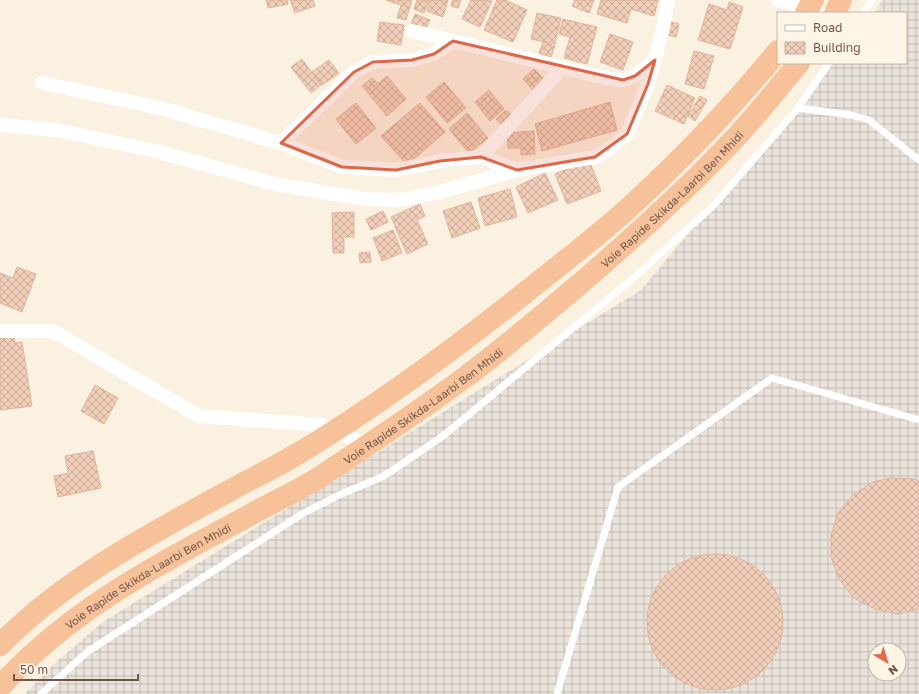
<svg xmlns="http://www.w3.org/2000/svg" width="919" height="694" font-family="'Golos Text',sans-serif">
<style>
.industrial{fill:url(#industrial-grid);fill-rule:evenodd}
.building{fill:url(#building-cross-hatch);stroke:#e2b49a}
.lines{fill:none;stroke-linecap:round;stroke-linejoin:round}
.service{stroke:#fff;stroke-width:7}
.minor{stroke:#fff;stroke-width:14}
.trunk{stroke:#f7c299;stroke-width:22}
.marked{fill:#de6748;fill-opacity:0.2;stroke:#de6748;stroke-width:3;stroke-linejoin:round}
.labels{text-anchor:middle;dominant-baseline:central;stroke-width:3;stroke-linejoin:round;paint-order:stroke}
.street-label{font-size:11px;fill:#725649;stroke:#fff5e7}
</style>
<defs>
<pattern id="industrial-grid" width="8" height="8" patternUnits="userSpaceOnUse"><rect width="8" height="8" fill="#eae3dc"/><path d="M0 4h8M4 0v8" fill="none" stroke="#c2bbb4"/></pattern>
<pattern id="building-cross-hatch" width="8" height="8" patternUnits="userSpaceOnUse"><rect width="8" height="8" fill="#f0ceb9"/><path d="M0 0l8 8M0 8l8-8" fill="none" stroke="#c7aa98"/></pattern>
</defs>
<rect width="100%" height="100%" fill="#fbf1e1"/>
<path class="industrial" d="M 882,0 L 919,0 L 919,694 L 25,694 L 55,663 L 103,622 L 641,290 L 832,63 L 906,63 L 906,13 L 875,13 ZM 875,650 L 899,650 L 899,674 L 875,674 Z"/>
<path class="building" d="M 266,0 L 287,0 L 288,4 L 268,8 Z
M 290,0 L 313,0 L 315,6 L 295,13 Z
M 386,0 L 412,0 L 406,20 L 397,18 L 401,5 Z
M 417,0 L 429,0 L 424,13 L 414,9 Z
M 430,0 L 448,0 L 443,17 L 427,11 Z
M 453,0 L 461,0 L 458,8 L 451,6 Z
M 471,0 L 492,1 L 480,27 L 462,19 Z
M 497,0 L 505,0 L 527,10 L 513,42 L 484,30 Z
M 575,0 L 594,0 L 589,13 L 572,6 Z
M 601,0 L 658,0 L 654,16 L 631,9 L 627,23 L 597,14 Z
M 729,2 L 743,7 L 730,49 L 698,40 L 709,4 L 727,10 Z
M 537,13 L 561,18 L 555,44 L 531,39 Z
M 415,14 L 430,20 L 426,29 L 411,24 Z
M 563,19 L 597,27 L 587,64 L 564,58 L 570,37 L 559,34 Z
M 662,20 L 679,24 L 676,37 L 659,33 Z
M 380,22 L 404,25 L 401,45 L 377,41 Z
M 610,34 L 633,42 L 623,70 L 600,62 Z
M 543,42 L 555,46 L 551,57 L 539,53 Z
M 694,51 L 714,56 L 704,89 L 685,84 Z
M 302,59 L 321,85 L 311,93 L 291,67 Z
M 329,60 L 339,73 L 322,85 L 312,72 Z
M 534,69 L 545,80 L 533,90 L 523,79 Z
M 387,76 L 406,99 L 387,116 L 362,86 L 372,78 L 378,84 Z
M 444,82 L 466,108 L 447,123 L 426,97 Z
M 667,85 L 695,98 L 684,124 L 655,111 Z
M 489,90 L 504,109 L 490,121 L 475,102 Z
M 700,96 L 707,100 L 695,121 L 688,116 Z
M 610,102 L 617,130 L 542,151 L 535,124 Z
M 356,103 L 376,128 L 356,144 L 336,119 Z
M 420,103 L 445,132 L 407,165 L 381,136 Z
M 506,110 L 512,115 L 502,125 L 496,119 Z
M 467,113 L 488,138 L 469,153 L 449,129 Z
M 534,131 L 535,154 L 521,155 L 521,148 L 508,148 L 507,133 Z
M 589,160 L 601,191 L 567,204 L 555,174 Z
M 545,173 L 558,200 L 528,213 L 516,187 Z
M 510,189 L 517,217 L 485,226 L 478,198 Z
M 471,202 L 480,228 L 452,238 L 443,211 Z
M 420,204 L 425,216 L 417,220 L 428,244 L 407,254 L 391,217 Z
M 383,211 L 388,222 L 371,230 L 366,219 Z
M 354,212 L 354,237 L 344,237 L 344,253 L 333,253 L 332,213 Z
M 393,230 L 402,253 L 382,261 L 373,238 Z
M 370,252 L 371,262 L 360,263 L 359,253 Z
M 17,267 L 36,274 L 22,312 L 0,303 L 0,273 L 13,278 Z
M 14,337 L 15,343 L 22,342 L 32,406 L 0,410 L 0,339 Z
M 95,385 L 118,398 L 104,424 L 81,411 Z
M 93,451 L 101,488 L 58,497 L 54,476 L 68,473 L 65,456 Z
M 890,478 L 914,479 L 919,481 L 919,609 L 898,614 L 875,609 L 854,598 L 839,579 L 831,557 L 831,536 L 838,513 L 853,495 L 873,482 Z
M647 622a68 68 0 1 1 136 0a68 68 0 1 1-136 0Z"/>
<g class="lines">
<path class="service" d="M 863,13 L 872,0
M 798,108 L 851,115 L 869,120 L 919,160
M 41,694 L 87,652 L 302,514 L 339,495 L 384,476 L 443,436 L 631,280 L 714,205 L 798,108 L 829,63
M 557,694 L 618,487 L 772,378 L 919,420"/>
<path class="minor" d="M 778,0 L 809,8 L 821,13
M 412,31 L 605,78 L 623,80 L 635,76 L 655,60
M 42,83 L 160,108 L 281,143 L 342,167 L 396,170 L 440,161 L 481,157 L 517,170
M 0,125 L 56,130 L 160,152 L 275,184 L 365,199 L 401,200 L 440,192 L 517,170 L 595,157 L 613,146 L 627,134 L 648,84 L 663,28 L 668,0
M 281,143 L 354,72 L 373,62 L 412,60 L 434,54 L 453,41
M 481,157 L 562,68
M 0,331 L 53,331 L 199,416 L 321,425 L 336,430 L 366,446"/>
<g class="trunk">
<path d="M 806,13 L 813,0"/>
<path d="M 835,13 L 841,0"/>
<path d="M 0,645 C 63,580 150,534 229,491 C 252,478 276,467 299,453 C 376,407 450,352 521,296 C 558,266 597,237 632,205 C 684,157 733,106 778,51"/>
<path id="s1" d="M 0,687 C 65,614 154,566 239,521 C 265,506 294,493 320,477 C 368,445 417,413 464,378 C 502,350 538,319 575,288 C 632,239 688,189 739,134 C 760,111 779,87 799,63"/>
</g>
</g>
<path class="marked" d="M 453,41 L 623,80 L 635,76 L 655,60 L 648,84 L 627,134 L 595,157 L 517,170 L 481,157 L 440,161 L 396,170 L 342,167 L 281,143 L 354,72 L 373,62 L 412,60 L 434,54 Z"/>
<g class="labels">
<g class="street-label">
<text stroke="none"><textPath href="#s1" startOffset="834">Voie Rapide Skikda-Laarbi Ben Mhidi</textPath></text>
<text stroke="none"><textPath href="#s1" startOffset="510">Voie Rapide Skikda-Laarbi Ben Mhidi</textPath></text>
<text stroke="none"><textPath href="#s1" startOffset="186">Voie Rapide Skikda-Laarbi Ben Mhidi</textPath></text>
</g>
</g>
<rect x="777" y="12" width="130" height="52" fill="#fff5e7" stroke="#c7b5a8"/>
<rect x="785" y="25" width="20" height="6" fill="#ffffff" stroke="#c7b5a8"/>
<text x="813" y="32" font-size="12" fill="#725649">Road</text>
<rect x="785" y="42" width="20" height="12" fill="url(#building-cross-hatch)" stroke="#c7b5a8"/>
<text x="813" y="52" font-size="12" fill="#725649">Building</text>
<g transform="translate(887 662) rotate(142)"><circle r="19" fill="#fff5e7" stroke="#c7b5a8"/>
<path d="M0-3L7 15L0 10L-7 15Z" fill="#e46848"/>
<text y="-6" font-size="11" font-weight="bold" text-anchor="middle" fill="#725649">N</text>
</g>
<path d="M14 674v6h124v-6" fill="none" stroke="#725649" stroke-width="2"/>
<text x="20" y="674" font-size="12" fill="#725649" stroke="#fff5e7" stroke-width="3" paint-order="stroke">50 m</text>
</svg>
